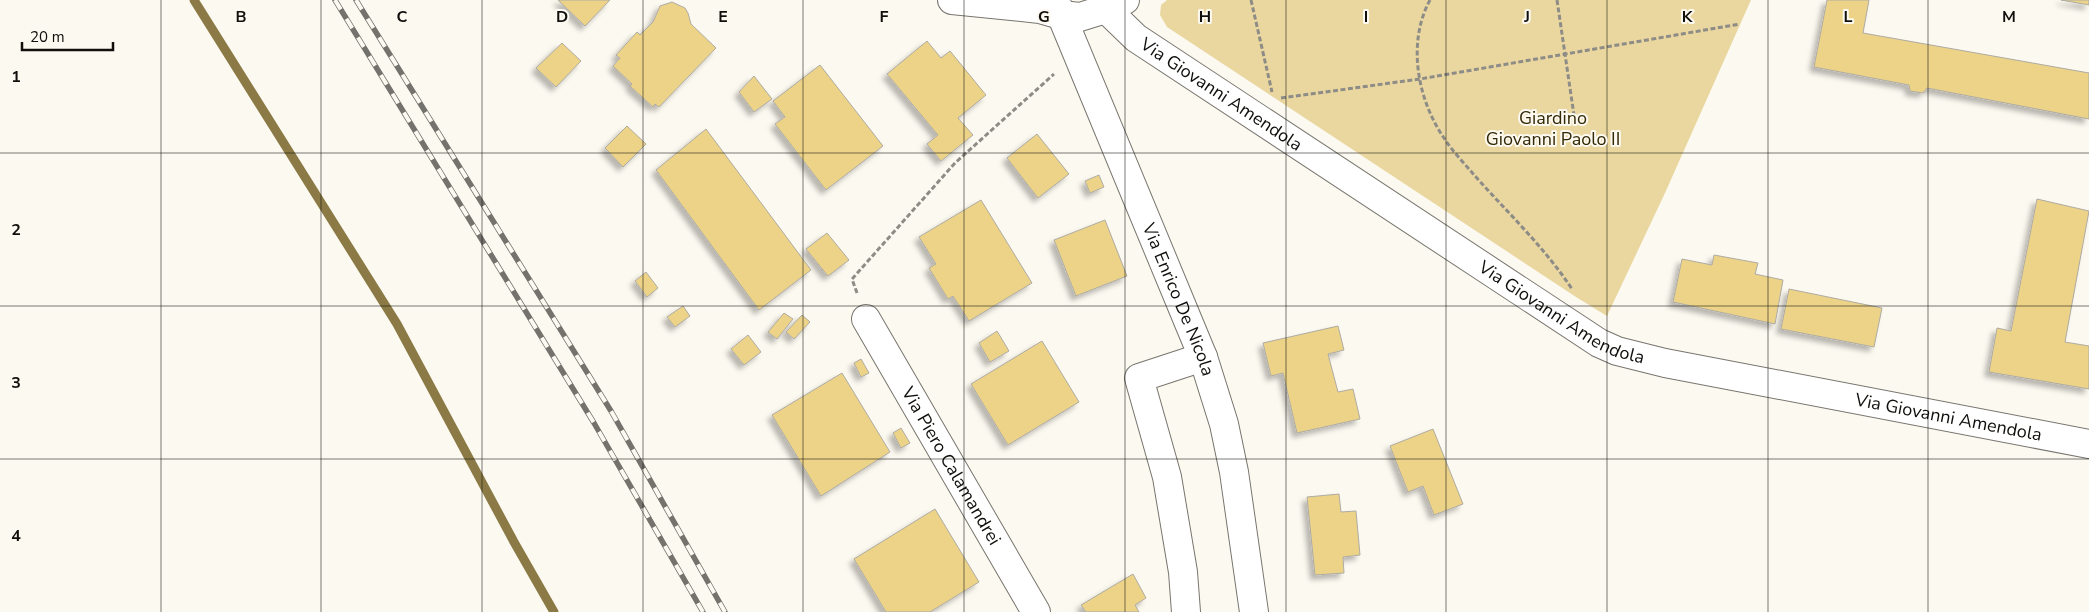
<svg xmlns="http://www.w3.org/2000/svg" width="2089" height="612" font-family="'Nunito Sans',sans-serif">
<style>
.green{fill:#ead7a0}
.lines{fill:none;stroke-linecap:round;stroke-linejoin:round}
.stream{stroke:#8b7a45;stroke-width:9}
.building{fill:#ecd388;stroke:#aeaba3;filter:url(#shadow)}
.minor-casing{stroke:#78756e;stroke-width:30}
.path{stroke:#8e8c86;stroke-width:3;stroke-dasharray:5 2.5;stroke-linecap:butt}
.minor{stroke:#fff;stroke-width:28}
.rail-casing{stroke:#74726d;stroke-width:5.5}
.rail{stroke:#fcf9f0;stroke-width:4;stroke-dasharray:11;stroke-linecap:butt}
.grid{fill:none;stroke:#100f0c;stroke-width:1;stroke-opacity:0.55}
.labels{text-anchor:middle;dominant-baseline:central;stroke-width:4;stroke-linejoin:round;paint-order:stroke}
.street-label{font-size:18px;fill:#100f0c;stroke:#fcf9f0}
.park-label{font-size:18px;fill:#332906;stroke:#fcf9f0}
.grid-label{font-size:16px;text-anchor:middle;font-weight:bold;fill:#100f0c;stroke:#fcf9f0;stroke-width:4;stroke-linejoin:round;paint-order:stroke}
</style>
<defs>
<filter id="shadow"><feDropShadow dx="-4.5" dy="4.5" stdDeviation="2.5" flood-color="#0004"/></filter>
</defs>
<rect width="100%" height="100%" fill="#fcf9f0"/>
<path class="green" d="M 1167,0 L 1751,0 L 1665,193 L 1607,316 L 1576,297 L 1167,27 L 1160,15 L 1161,5 Z"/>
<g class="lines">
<path class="stream" d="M 194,0 L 397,324 L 514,542 L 554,612"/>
</g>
<path class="building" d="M 558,0 L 610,0 L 585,26 Z
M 1827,0 L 1869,0 L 1863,33 L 2089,73 L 2089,119 L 1927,88 L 1923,93 L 1910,91 L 1909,85 L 1814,67 Z
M 2061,0 L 2089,0 L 2089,5 Z
M 672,2 L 685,8 L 688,13 L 691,24 L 716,48 L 659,107 L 655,104 L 653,107 L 630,86 L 632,84 L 613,66 L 620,58 L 616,55 L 637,32 L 640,35 L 653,22 L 660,6 Z
M 927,41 L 941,58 L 950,51 L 986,95 L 958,118 L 973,135 L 941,161 L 927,144 L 938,135 L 887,74 Z
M 562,43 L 581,61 L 556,87 L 536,68 Z
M 820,65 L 883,146 L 826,190 L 775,124 L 785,117 L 773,101 Z
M 754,76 L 772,99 L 754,112 L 739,92 Z
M 627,126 L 646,144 L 623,167 L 605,148 Z
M 706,129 L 811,270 L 759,310 L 656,170 Z
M 1037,134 L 1069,174 L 1038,198 L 1007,158 Z
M 1099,175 L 1104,187 L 1090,193 L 1085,181 Z
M 2037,199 L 2089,211 L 2065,342 L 2089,346 L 2089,389 L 1989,372 L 1997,328 L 2011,331 Z
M 981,200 L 1032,283 L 969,321 L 953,296 L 948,299 L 929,268 L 936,264 L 919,237 Z
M 1105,220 L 1127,276 L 1076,296 L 1054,240 Z
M 827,233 L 849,260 L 828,276 L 806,249 Z
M 1714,255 L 1758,263 L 1755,274 L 1783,280 L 1775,324 L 1673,302 L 1682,259 L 1712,265 Z
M 646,272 L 658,288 L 647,297 L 635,281 Z
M 1789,289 L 1882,308 L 1874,347 L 1781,329 Z
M 683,306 L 690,316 L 675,327 L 667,317 Z
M 784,313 L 793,319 L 777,339 L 768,332 Z
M 802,315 L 810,322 L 794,339 L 786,332 Z
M 1338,326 L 1344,350 L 1328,354 L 1338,392 L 1353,389 L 1360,419 L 1297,433 L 1283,373 L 1271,376 L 1263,343 Z
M 997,331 L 1009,351 L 990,362 L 979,343 Z
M 748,335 L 761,352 L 744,365 L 731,349 Z
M 1042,341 L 1079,402 L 1008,445 L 971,384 Z
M 861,359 L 869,373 L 861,377 L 854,363 Z
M 842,373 L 890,452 L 821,496 L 772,415 Z
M 901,428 L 910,443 L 901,448 L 893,433 Z
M 1433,429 L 1463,504 L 1434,515 L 1423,486 L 1408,492 L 1390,446 Z
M 1339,494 L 1341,512 L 1356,511 L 1360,555 L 1343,557 L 1344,573 L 1315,575 L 1307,497 Z
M 935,509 L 979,582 L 930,612 L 886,612 L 854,559 Z
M 1133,574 L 1146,598 L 1135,605 L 1139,612 L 1086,612 L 1081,605 Z"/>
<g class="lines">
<g class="minor-casing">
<g id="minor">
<path d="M 952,0 L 1040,9 L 1061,15 L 1080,17 L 1109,8 L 1125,0"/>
<path id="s1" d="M 1055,0 L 1203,357 L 1224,424 L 1234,472 L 1254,612"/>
<path id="s2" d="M 1106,9 L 1136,38 L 1599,343 L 1617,351 L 1665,363 L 2089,444"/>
<path id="s3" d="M 866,319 L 1036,612"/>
<path d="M 1186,612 L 1183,572 L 1167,477 L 1139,378 L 1203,357"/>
</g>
</g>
<path class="path" d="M 1251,0 L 1272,92
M 1430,0 C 1407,42 1417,99 1444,138 C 1453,152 1465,164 1475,176 C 1508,213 1545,248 1572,289
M 1557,0 L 1575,122
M 1281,98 L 1420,79 L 1740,24
M 857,293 L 852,279 L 955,163 L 1054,74"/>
<use href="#minor" class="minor"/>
<g class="rail-casing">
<path id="rail" d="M 335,0 L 594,423 L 703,612
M 356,0 L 611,411 L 725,612"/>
</g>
<use href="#rail" class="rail"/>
</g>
<path class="grid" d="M 161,0 L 161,612M 321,0 L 321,612M 482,0 L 482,612M 643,0 L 643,612M 803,0 L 803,612M 964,0 L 964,612M 1125,0 L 1125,612M 1286,0 L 1286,612M 1446,0 L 1446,612M 1607,0 L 1607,612M 1768,0 L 1768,612M 1928,0 L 1928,612M 0,153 L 2089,153M 0,306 L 2089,306M 0,459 L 2089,459"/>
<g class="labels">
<g class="street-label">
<text stroke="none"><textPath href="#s2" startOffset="144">Via Giovanni Amendola</textPath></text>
<text stroke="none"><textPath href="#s1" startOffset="324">Via Enrico De Nicola</textPath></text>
<text stroke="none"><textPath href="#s2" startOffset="549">Via Giovanni Amendola</textPath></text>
<text stroke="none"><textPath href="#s2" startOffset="954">Via Giovanni Amendola</textPath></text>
<text stroke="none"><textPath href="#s3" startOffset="170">Via Piero Calamandrei</textPath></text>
</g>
<g class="park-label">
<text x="1553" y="118">Giardino<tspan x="1553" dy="21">Giovanni Paolo II</tspan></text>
</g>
</g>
<g class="grid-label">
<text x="241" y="22">B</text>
<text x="402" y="22">C</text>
<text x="562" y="22">D</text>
<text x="723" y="22">E</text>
<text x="884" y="22">F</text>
<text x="1044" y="22">G</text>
<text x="1205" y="22">H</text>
<text x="1366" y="22">I</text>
<text x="1527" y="22">J</text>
<text x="1687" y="22">K</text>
<text x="1848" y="22">L</text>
<text x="2009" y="22">M</text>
<text x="16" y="82">1</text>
<text x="16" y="235">2</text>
<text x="16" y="388">3</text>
<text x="16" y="541">4</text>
</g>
<path d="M22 42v8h91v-8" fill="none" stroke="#100f0c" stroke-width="2.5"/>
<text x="30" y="42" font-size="15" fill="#100f0c" stroke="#fcf9f0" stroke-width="4" paint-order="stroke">20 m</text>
</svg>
